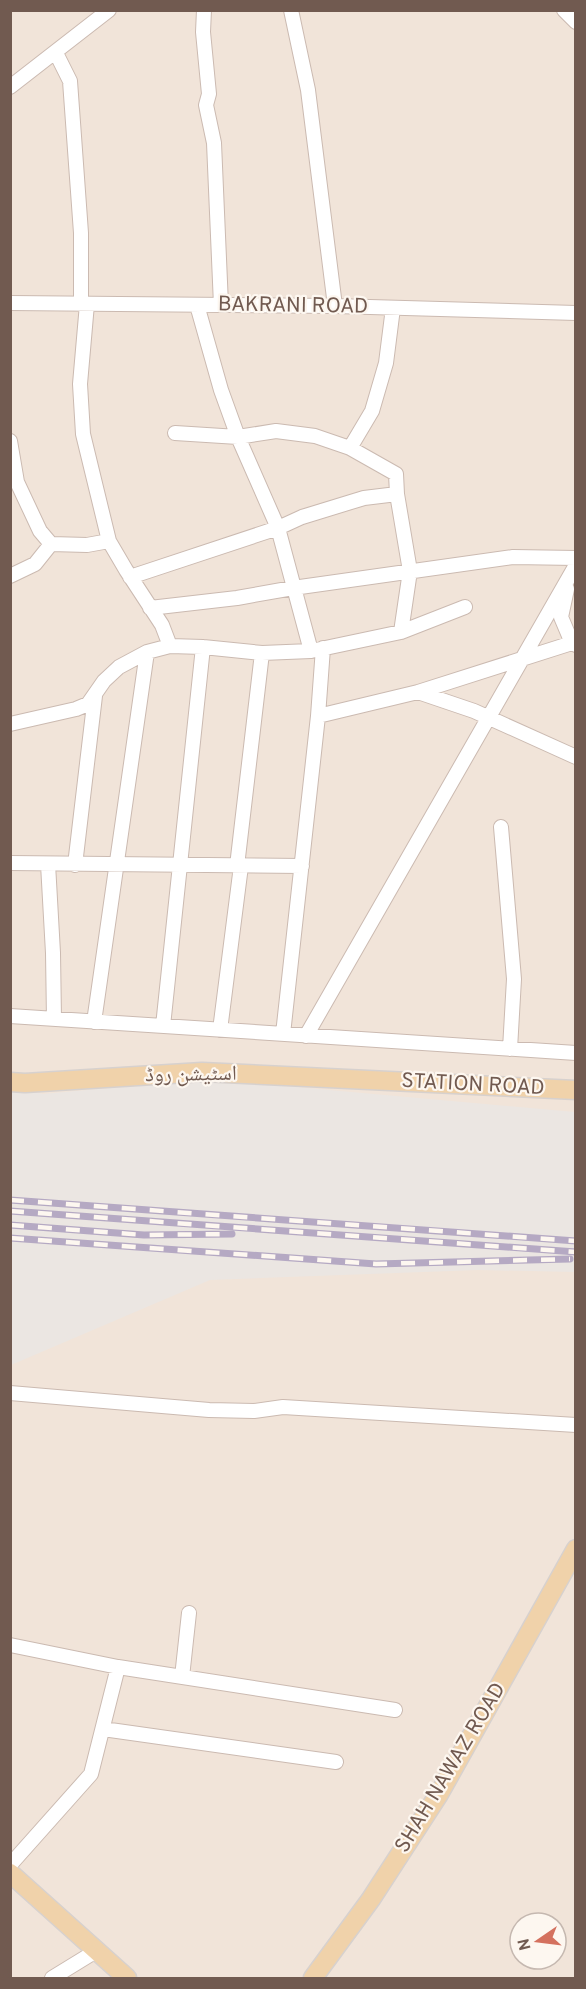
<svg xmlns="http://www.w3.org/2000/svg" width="586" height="1989" font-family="Overpass,'Noto Naskh Arabic',sans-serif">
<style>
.residential{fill:#f1e4d9;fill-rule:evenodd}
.industrial{fill:#ebe6e2}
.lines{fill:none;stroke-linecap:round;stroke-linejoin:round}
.minor-casing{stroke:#cbbab1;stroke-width:16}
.major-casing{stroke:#d7d1ce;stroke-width:21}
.minor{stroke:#fff;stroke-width:14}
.major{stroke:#f0d2aa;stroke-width:18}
.rail-casing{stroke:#b5a9c3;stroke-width:7}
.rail{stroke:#fdf7f0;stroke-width:4.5;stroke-dasharray:14;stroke-linecap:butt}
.labels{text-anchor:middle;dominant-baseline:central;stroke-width:4.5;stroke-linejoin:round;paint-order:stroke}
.street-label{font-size:21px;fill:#715a50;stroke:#fdf7f0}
</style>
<rect width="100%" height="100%" fill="#faf3ea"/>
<path class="residential" d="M 11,11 L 575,11 L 575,1978 L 11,1978 ZM 520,1923 L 556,1923 L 556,1959 L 520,1959 Z"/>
<path class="industrial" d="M 207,1079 L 575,1112 L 575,1272 L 478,1270 L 210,1280 L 11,1365 L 11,1087 L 43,1094 Z"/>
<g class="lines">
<g class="minor-casing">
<path id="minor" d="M 204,10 L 203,32 L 209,94 L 206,105 L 214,143 L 221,305
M 291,10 L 308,90 L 335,306
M 564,10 L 576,22
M 56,53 L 70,81 L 81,233 L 81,304
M 10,87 L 109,10
M 10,303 L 335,306 L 576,313
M 87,304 L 80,384 L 83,434 L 109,541 L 126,570 L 162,625 L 170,646
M 197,305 L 221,390 L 238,437 L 278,528 L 311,651
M 175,433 L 238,437 L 276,431 L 315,436 L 350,448 L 396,474 L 397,494 L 410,571 L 401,632
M 10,441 L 17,482 L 40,531 L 51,544 L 87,545 L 109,541
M 350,448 L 372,411 L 386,363 L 393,308
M 10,576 L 35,564 L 51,544
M 130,577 L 278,528 L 302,517 L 364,498 L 397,494
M 567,589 L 561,617 L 572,643 L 576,645
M 150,608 L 237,598 L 293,588 L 513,557 L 576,558
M 418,692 L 572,643
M 318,716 L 418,692 L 474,711 L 576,757
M 10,724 L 76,709 L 88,704 L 104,681 L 119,667 L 147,652 L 170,646 L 203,647 L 262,653 L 311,651 L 401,632 L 465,607
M 501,827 L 514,979 L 510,1049
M 10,863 L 302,866
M 48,864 L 53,953 L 54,1019
M 75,865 L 95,696
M 237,866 L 262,653
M 10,1016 L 576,1053
M 94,1022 L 147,652
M 163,1026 L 203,647
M 220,1030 L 241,866
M 283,1034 L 318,716 L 323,648
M 306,1036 L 576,565
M 10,1393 L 209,1410 L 254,1411 L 283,1407 L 576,1425
M 10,1645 L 118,1667 L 91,1774 L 10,1865
M 118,1667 L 395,1710
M 182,1677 L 189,1613
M 103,1729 L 336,1762
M 52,1978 L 96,1951"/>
</g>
<g class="major-casing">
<path id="major" d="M 10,1082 L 25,1083 L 202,1072 L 576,1090
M 10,1873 L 127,1978
M 313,1978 L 371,1899 L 439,1794 L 576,1549"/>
</g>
<use href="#minor" class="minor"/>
<use href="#major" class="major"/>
<g class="rail-casing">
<path id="rail" d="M 10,1200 L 576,1241
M 10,1211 L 576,1252
M 10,1225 L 144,1235 L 232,1234
M 10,1238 L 376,1264 L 570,1259"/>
</g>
<use href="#rail" class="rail"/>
</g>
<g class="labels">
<g class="street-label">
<text transform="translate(293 306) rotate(1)">BAKRANI ROAD</text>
<text transform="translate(191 1075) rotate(-1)">اسٹیشن روڈ</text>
<text transform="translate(473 1085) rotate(3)">STATION ROAD</text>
<text transform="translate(451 1768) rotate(-59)">SHAH NAWAZ ROAD</text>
</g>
</g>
<rect width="586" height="1989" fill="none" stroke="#715a50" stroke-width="24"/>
<g transform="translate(538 1941) rotate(256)"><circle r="28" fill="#fdf7f0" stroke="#c5b8b0" stroke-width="1.5"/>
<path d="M0-4.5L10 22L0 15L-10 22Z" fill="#d4715e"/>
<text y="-9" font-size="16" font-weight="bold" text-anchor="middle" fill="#715a50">N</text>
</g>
</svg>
